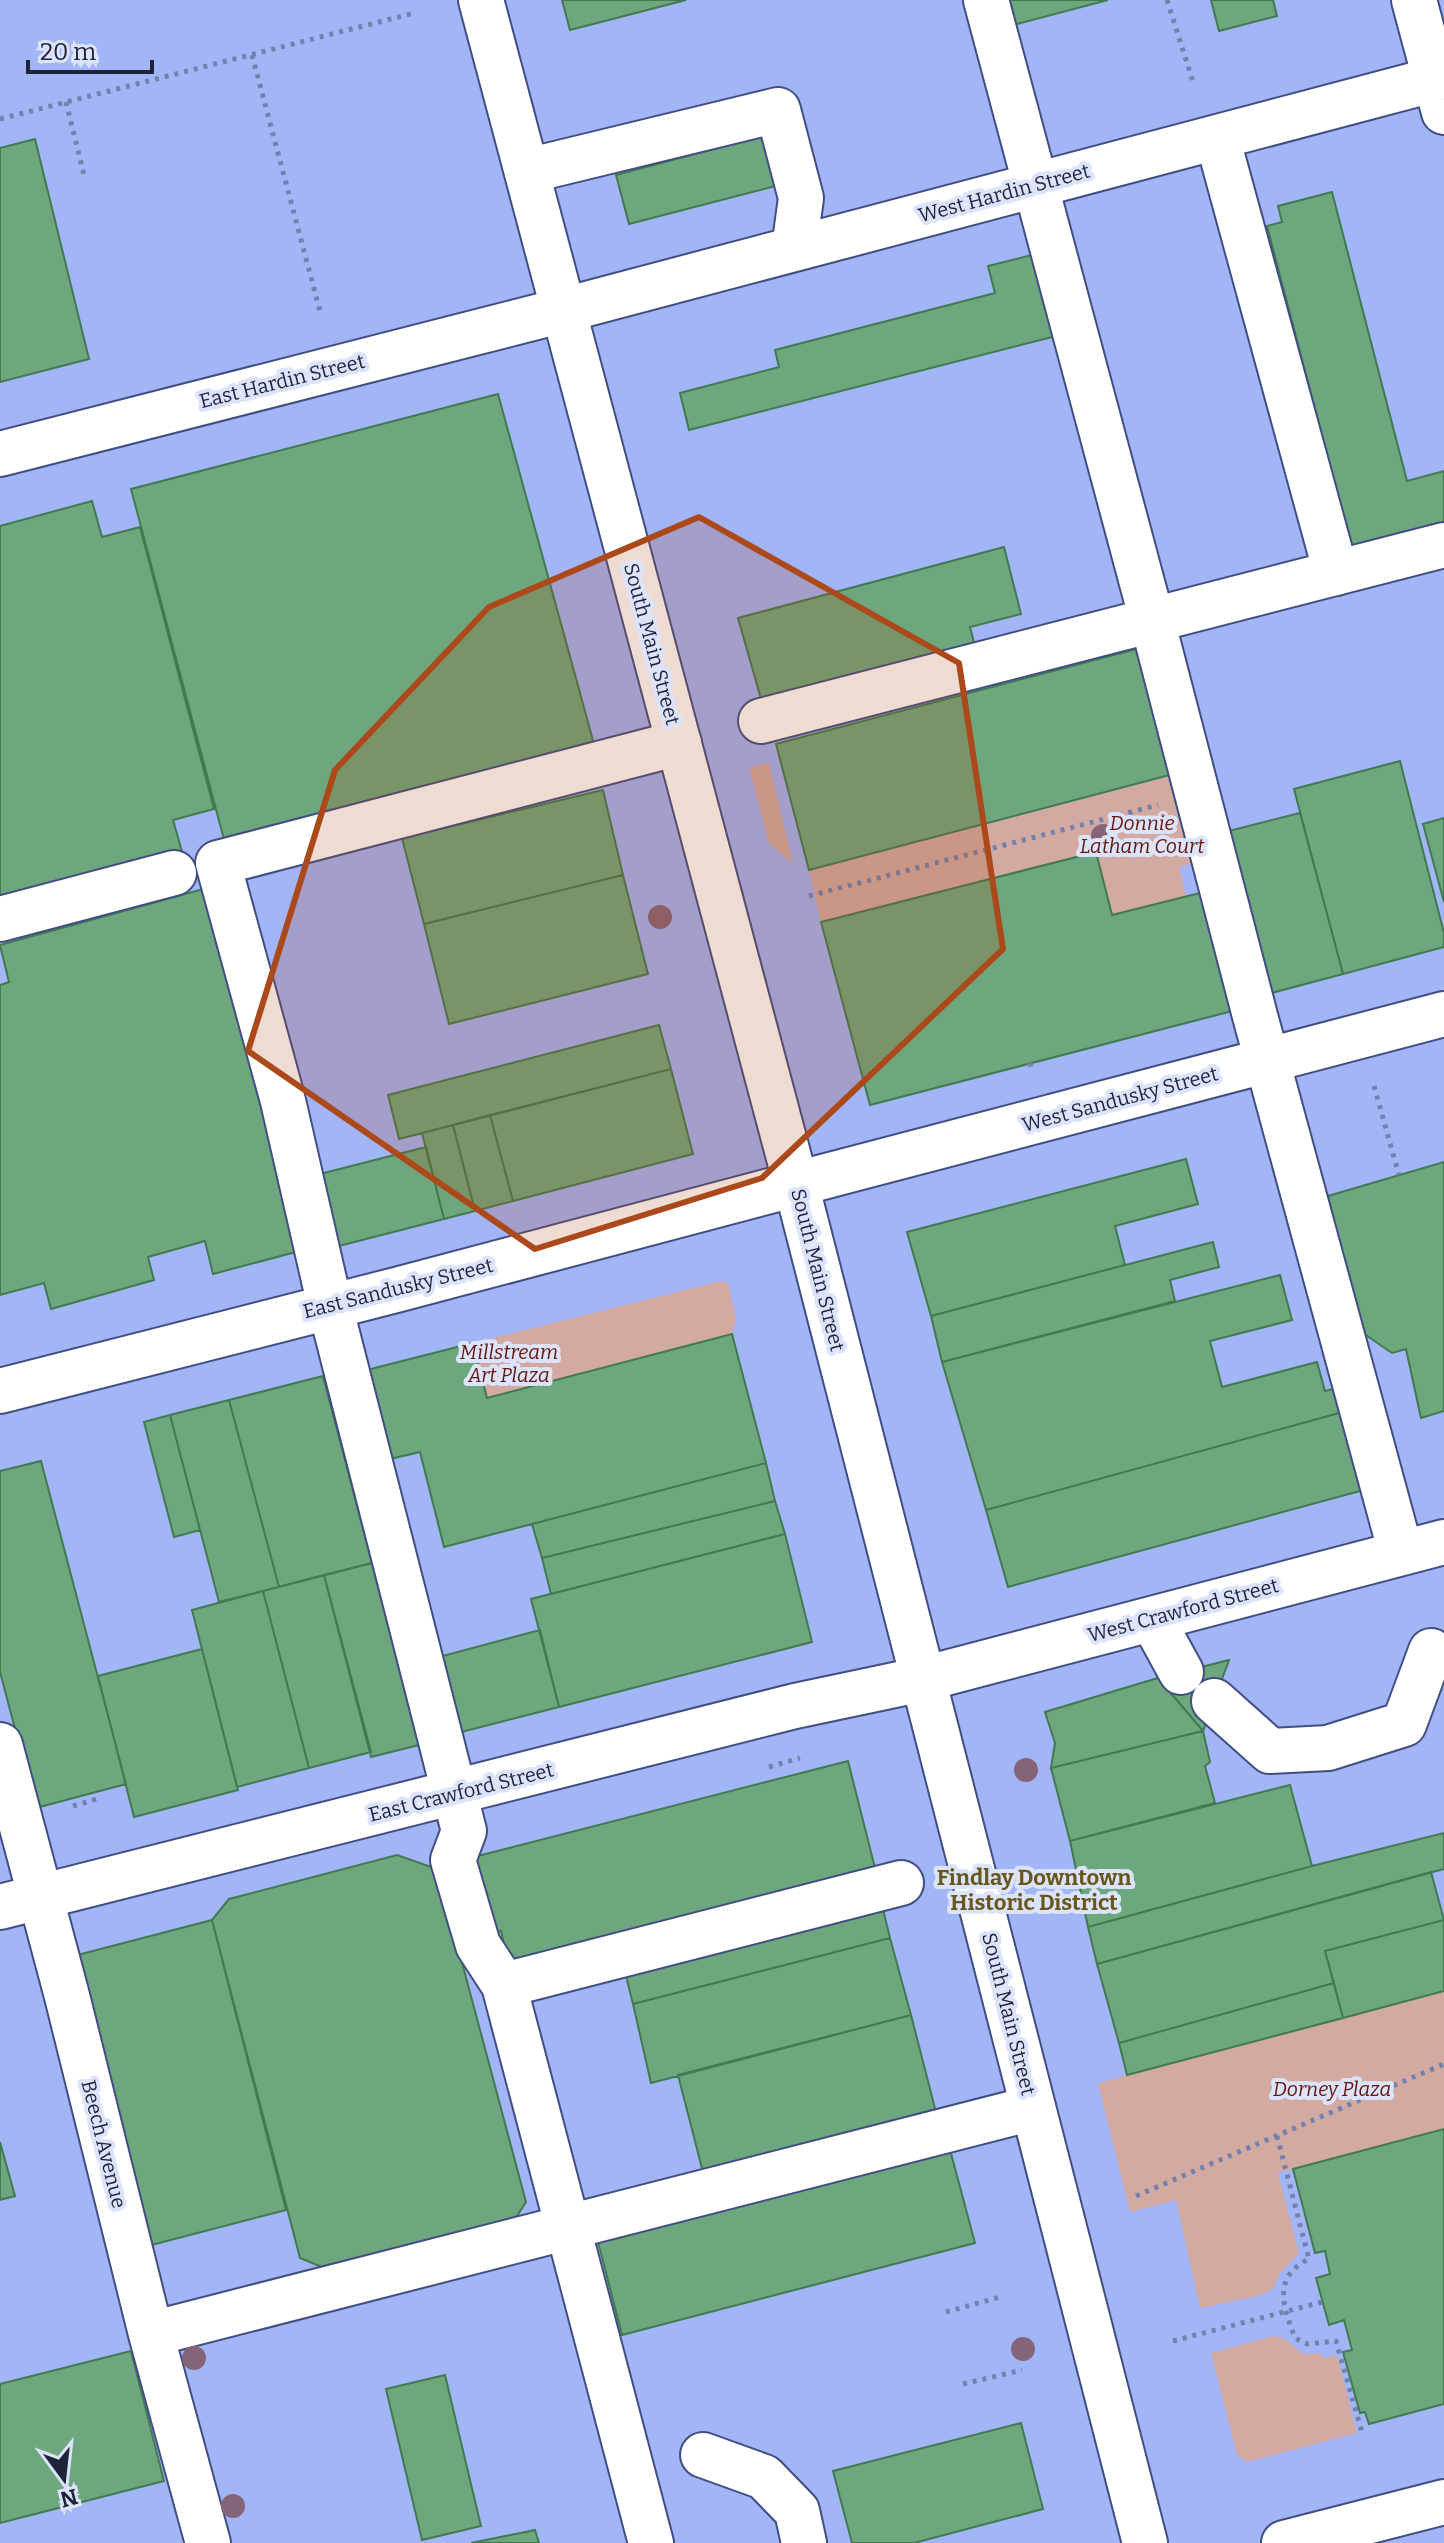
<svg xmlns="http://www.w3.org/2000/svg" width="1444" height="2543" font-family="Bitter,serif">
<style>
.built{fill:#a2b5f7}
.green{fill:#d3aaa2}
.building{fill:#6ea77d;stroke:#417951;stroke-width:2}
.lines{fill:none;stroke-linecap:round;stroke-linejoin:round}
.minor-casing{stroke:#414e81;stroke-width:48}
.major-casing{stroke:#414e81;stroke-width:48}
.highway-casing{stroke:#414e81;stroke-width:48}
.path{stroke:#7481ad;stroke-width:5;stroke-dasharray:4 6;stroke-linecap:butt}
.minor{stroke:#fff;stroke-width:44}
.major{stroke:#fff;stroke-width:44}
.highway{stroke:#fff;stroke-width:44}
.tree{fill:#866478}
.marked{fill:#ab491a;fill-opacity:0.2;stroke:#ab491a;stroke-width:6;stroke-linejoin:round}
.labels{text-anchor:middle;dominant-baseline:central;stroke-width:8;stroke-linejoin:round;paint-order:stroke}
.street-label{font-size:20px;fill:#1d2339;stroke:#dce4fd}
.park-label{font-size:20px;font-style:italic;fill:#64170b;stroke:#dce4fd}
.neighbourhood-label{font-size:22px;font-weight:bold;fill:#68561a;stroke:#dce4fd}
</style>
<rect width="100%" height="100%" fill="#b0c2fd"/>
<path class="built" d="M 0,0 L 1444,0 L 1444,2543 L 0,2543 Z"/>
<path class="green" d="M 769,763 L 793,864 L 769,843 L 749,767 Z
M 1182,773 L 1205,860 L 1179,867 L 1186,896 L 1112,915 L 1095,852 L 821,922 L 809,870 Z
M 721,1281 L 728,1283 L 736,1318 L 732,1334 L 487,1398 L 473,1343 Z
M 1444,1991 L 1444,2129 L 1278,2173 L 1299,2253 L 1281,2272 L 1272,2290 L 1258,2296 L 1200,2308 L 1176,2200 L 1130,2212 L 1098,2083 Z
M 1274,2336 L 1285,2339 L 1303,2354 L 1320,2353 L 1324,2358 L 1337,2355 L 1357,2433 L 1247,2462 L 1237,2455 L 1211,2353 Z"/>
<path class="building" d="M 562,0 L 686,0 L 570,30 Z
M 1007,0 L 1108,0 L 1013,25 Z
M 1211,0 L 1273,0 L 1277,16 L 1219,31 Z
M 770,134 L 783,184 L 629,224 L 616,175 Z
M 35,139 L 89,359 L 0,382 L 0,148 Z
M 1332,192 L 1407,481 L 1444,471 L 1444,527 L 1352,551 L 1267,226 L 1282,222 L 1278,206 Z
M 1036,254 L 1056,336 L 689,430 L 680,393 L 779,367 L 775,350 L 995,293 L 988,266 Z
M 498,394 L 594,744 L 226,847 L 131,489 Z
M 92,501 L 102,537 L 140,527 L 214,809 L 173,820 L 183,855 L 0,904 L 0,526 Z
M 1004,547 L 1021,614 L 970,627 L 978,658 L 765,713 L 738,618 Z
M 1148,646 L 1181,772 L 809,870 L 776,744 Z
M 1400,761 L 1444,933 L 1444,947 L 1343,974 L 1294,789 Z
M 603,790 L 623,875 L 424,924 L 402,838 Z
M 1300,813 L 1343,974 L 1260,996 L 1217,834 Z
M 1444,818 L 1444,902 L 1423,824 Z
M 1096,852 L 1112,915 L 1212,890 L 1240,1009 L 870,1105 L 821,922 Z
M 623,875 L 648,974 L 449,1024 L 424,924 Z
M 207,888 L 307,1249 L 213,1274 L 205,1241 L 148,1257 L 154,1280 L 51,1309 L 44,1283 L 0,1295 L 0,985 L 9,982 L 0,945 Z
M 659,1025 L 671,1069 L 399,1139 L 388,1095 Z
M 671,1069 L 693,1154 L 513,1201 L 490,1115 Z
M 490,1115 L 513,1201 L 475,1211 L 453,1125 Z
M 453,1125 L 475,1211 L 444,1219 L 422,1133 Z
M 426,1147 L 444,1219 L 335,1247 L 316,1175 Z
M 1186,1159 L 1198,1204 L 1115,1226 L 1125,1265 L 931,1316 L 907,1232 Z
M 1444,1162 L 1444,1411 L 1421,1418 L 1406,1349 L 1392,1353 L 1357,1329 L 1328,1196 Z
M 1213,1242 L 1219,1267 L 1170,1280 L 1175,1301 L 942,1362 L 931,1316 Z
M 1280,1275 L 1292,1320 L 1210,1341 L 1222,1387 L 1317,1362 L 1325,1391 L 1344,1386 L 1350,1410 L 986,1510 L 942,1362 Z
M 732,1334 L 766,1463 L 444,1547 L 420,1452 L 386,1460 L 363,1371 L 473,1343 L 487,1398 Z
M 323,1376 L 372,1563 L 279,1587 L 229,1400 Z
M 229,1400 L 279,1587 L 219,1602 L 170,1415 Z
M 1350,1410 L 1371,1488 L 1008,1587 L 986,1510 Z
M 170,1415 L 200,1530 L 174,1537 L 144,1422 Z
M 41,1461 L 126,1784 L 36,1808 L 0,1672 L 0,1471 Z
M 766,1463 L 775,1501 L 542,1558 L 532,1524 Z
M 775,1501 L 785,1534 L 551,1594 L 542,1558 Z
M 785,1534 L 812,1642 L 559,1707 L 531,1599 Z
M 372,1563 L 419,1745 L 371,1757 L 324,1575 Z
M 324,1575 L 371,1752 L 309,1768 L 263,1591 Z
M 263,1591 L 309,1768 L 237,1787 L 192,1610 Z
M 540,1630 L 559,1707 L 442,1737 L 424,1661 Z
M 202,1649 L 238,1790 L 134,1817 L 98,1676 Z
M 1229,1660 L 1203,1731 L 1158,1678 Z
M 1158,1678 L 1203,1731 L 1051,1768 L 1055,1743 L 1045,1712 Z
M 1203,1731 L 1210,1762 L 1205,1766 L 1215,1803 L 1070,1841 L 1051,1768 Z
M 848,1761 L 875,1868 L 508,1962 L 501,1931 L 482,1936 L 462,1860 Z
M 1290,1785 L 1312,1866 L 1088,1927 L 1070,1841 Z
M 1444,1833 L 1444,1869 L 1097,1964 L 1088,1927 L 1312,1866 Z
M 397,1855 L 437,1869 L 526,2202 L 508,2230 L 341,2275 L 300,2258 L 212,1920 L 229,1899 Z
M 1431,1872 L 1444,1920 L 1325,1951 L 1334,1983 L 1119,2043 L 1097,1964 Z
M 881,1901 L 890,1938 L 633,2004 L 624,1968 Z
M 212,1920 L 286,2210 L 140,2248 L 66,1958 Z
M 1444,1920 L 1444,1991 L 1343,2018 L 1325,1951 Z
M 890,1938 L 911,2015 L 651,2083 L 633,2004 Z
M 1334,1983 L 1343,2018 L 1127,2075 L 1119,2043 Z
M 911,2015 L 938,2120 L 705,2180 L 678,2075 Z
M 1444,2129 L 1444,2404 L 1369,2424 L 1365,2412 L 1360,2413 L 1343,2352 L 1352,2350 L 1344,2320 L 1329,2325 L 1316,2278 L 1330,2274 L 1325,2251 L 1315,2253 L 1293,2169 Z
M 0,2142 L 15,2196 L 0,2200 Z
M 949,2146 L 975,2243 L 622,2335 L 597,2238 Z
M 131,2351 L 164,2481 L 0,2523 L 0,2384 Z
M 445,2375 L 481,2526 L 422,2540 L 386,2389 Z
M 1021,2423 L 1043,2509 L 914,2543 L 852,2543 L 833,2471 Z
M 535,2530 L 539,2543 L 471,2543 Z"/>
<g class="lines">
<g class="minor-casing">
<path id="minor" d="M 986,0 L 1152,620 L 1255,1016 L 1401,1553
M 1414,0 L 1444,112
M 1217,137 L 1336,573
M 527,171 L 778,110 L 801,198 L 794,249
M 0,454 L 564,310 L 1444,77
M 761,721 L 1444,545
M 0,919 L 174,873
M 796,1184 L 1444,1014
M 1152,1619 L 1181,1672
M 1214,1701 L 1270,1751 L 1328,1748 L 1404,1724 L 1431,1651
M 0,1745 L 67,1996 L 151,2334 L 208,2543
M 0,1907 L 795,1706 L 923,1679 L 1444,1542
M 504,1985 L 901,1883
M 151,2334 L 1033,2108
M 703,2455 L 764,2477 L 797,2511 L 804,2543
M 651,2543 L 504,1985 L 478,1945 L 453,1860 L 464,1831 L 330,1306 L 283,1101 L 218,863 L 679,743"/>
</g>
<g class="major-casing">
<path id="major" d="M 481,0 L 796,1184 L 1145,2543
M 0,1391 L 396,1290 L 796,1184"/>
</g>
<g class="highway-casing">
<path id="highway" d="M 1284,2543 L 1444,2502"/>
</g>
<path class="path" d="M 1167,0 L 1194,85
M 252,55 L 321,315
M 66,102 L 84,175
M 0,119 L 414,13
M 809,896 L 1158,805
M 1030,1063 L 1033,1072
M 1374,1086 L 1399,1175
M 769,1767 L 800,1758
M 73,1806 L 97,1799
M 1277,2136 L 1309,2259 C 1272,2277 1283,2306 1295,2338 L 1307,2344 L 1336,2341 L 1363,2436
M 1136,2196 L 1444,2064
M 946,2312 L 1004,2296
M 1173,2341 L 1322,2302
M 963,2384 L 1022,2370"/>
<use href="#minor" class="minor"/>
<use href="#major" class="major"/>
<use href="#highway" class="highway"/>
</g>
<g class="tree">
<circle cx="1103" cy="836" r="12"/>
<circle cx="660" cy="917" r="12"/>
<circle cx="1026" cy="1770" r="12"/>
<circle cx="1023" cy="2349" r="12"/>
<circle cx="194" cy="2358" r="12"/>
<circle cx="233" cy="2506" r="12"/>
</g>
<path class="marked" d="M 699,517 L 959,663 L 1003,949 L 762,1178 L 535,1249 L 248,1051 L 335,770 L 489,607 Z"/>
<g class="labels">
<g class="street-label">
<text transform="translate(1004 193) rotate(-15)">West Hardin Street</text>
<text transform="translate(282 381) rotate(-14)">East Hardin Street</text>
<text transform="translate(652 644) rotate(75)">South Main Street</text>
<text transform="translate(1120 1099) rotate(-15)">West Sandusky Street</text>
<text transform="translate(818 1270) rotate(76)">South Main Street</text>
<text transform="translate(398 1288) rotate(-14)">East Sandusky Street</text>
<text transform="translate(1183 1610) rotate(-15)">West Crawford Street</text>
<text transform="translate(461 1792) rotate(-14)">East Crawford Street</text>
<text transform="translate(1009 2014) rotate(76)">South Main Street</text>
<text transform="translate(104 2144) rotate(76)">Beech Avenue</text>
</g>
<g class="park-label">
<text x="1142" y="823">Donnie<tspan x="1142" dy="23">Latham Court</tspan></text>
<text x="509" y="1352">Millstream<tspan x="509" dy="23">Art Plaza</tspan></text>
<text x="1332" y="2089">Dorney Plaza</text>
</g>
<g class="neighbourhood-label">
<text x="1034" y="1877">Findlay Downtown<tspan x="1034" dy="25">Historic District</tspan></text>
</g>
</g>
<g transform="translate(64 2479) rotate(165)" stroke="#dce4fd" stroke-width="6" paint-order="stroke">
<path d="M0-6L14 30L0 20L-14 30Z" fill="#1d2339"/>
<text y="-12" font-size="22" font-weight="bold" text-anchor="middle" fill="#1d2339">N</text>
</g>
<path d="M28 60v12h124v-12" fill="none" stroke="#1d2339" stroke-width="4"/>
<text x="40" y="60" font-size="24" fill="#1d2339" stroke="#dce4fd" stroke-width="6" paint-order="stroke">20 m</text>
</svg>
